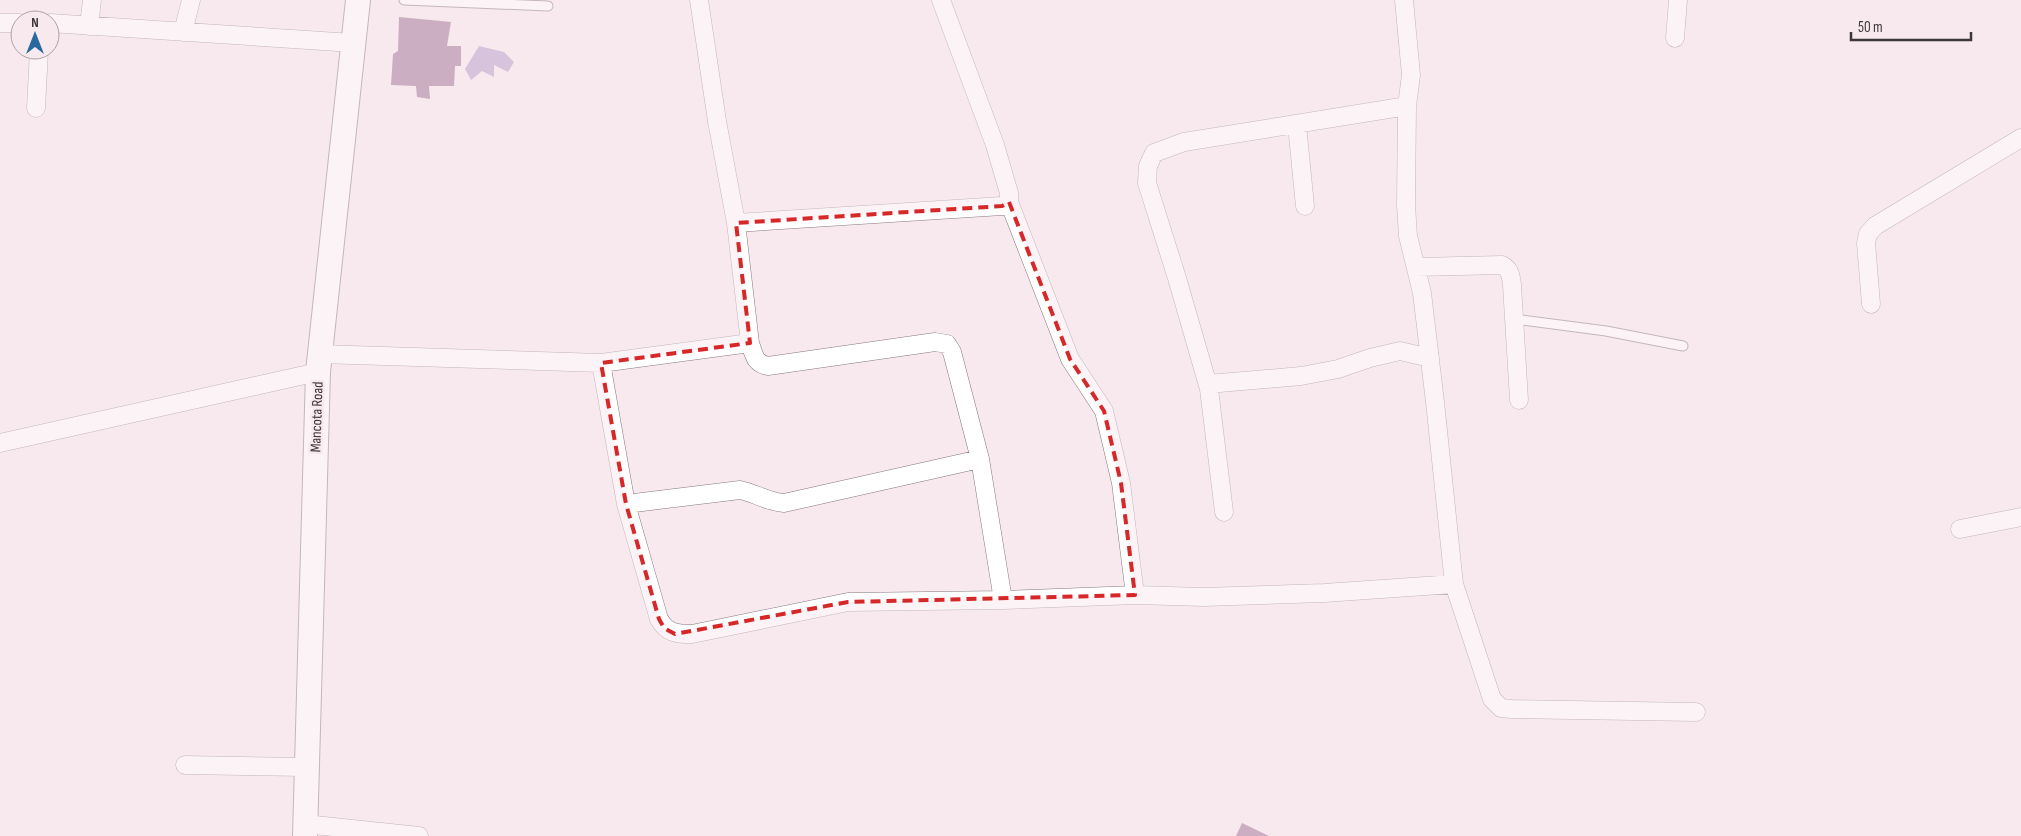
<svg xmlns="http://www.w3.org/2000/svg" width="2021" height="836" font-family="'Sofia Sans Condensed',sans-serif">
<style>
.water{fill:#b294c5}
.building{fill:#94668b}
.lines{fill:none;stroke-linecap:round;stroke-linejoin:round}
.service-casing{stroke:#86797d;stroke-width:11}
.minor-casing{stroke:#86797d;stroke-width:19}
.secondary-casing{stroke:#86797d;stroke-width:26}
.service{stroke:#fff;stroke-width:9}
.minor{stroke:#fff;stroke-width:18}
.secondary{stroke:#fff;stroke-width:24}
.marked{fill:none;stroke:#d62828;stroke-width:4;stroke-dasharray:10 6;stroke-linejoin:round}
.labels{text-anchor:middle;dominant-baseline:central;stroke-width:5;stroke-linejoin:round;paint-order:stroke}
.street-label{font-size:15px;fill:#3d3739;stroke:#f8e9ee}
</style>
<rect width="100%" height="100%" fill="#f8e9ee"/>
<path class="water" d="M 479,46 L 504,52 L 514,62 L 508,72 L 494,65 L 494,77 L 482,71 L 471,80 L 465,69 Z"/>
<path class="building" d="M 399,17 L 451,22 L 447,46 L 461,46 L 461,66 L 455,66 L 454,86 L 429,86 L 430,99 L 417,97 L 416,86 L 391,85 L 393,54 L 398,51 Z
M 1242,823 L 1269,836 L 1236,836 Z"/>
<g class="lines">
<g class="service-casing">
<path id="service" d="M 404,0 L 548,6
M 1514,319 L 1606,331 L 1683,346"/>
</g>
<g class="minor-casing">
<path id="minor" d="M 699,0 L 717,121 L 736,223 L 750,343 C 754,355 755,364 768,366 L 935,342 L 947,344 L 952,352 L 980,459 L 1003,600 L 1135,595 L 1204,597 L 1324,593 L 1454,584
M 1404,0 L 1411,75 L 1407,106 L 1406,205 L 1408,236 L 1422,293 L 1435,402 L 1454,584 L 1492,699 L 1501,708 L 1512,709 L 1696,712
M 0,23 L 20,23
M 50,23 L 353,43
M 89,26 L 92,0
M 183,32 L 191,0
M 1675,38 L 1678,0
M 36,108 L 39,50
M 1297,125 L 1305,206
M 1009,202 L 1070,359 L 1104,411 L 1121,483 L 1135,595
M 736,223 L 1002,206 L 1009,202 L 1009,193 L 995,145 L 941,0
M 1416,267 L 1502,265 C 1510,269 1511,276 1512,285 L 1519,400
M 1871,304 L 1866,243 L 1868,234 L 1875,226 L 2021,138
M 320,354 L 601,363 L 750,343
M 601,363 L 626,504 L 659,619 C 667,633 676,634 692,634 L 848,602 L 1003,600
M 1208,384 L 1301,376 L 1338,369 L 1370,358 L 1400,351 L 1430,358
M 0,443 L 318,372
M 626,504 L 740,490 C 755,493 768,502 784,503 L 980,459
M 1224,512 L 1209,389 L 1177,278 L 1147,183 L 1148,166 L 1154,153 L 1184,142 L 1407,106
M 1960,529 L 2021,517
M 185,765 L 307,767
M 305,824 L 419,836"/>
</g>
<g class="secondary-casing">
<path id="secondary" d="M 305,836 L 318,372 L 358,0"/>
</g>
<use href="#service" class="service"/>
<use href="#minor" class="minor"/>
<use href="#secondary" class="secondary"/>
</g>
<path d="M0 0H2021V836H0ZM 1009,202 L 1070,359 L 1104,411 L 1121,483 L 1135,595 L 848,602 L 675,634 L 664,628 L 659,619 L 626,504 L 601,363 L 750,343 L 736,223 L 1002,206 Z" fill="#f8e9ee" fill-opacity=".55" fill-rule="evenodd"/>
<path class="marked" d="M 1009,202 L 1070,359 L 1104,411 L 1121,483 L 1135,595 L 848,602 L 675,634 L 664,628 L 659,619 L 626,504 L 601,363 L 750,343 L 736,223 L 1002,206 Z"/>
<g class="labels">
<g class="street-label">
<text transform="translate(317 417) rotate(-88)">Mancota Road</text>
</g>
</g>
<g transform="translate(35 35)"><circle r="24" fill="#f8e9ee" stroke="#ada2a6"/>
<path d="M0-4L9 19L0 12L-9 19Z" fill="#286a9f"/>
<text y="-8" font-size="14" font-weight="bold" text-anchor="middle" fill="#3d3739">N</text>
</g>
<path d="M1851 32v8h120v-8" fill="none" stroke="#3d3739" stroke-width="2.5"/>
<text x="1858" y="32" font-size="15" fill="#3d3739" stroke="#f8e9ee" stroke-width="4" paint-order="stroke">50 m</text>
</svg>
